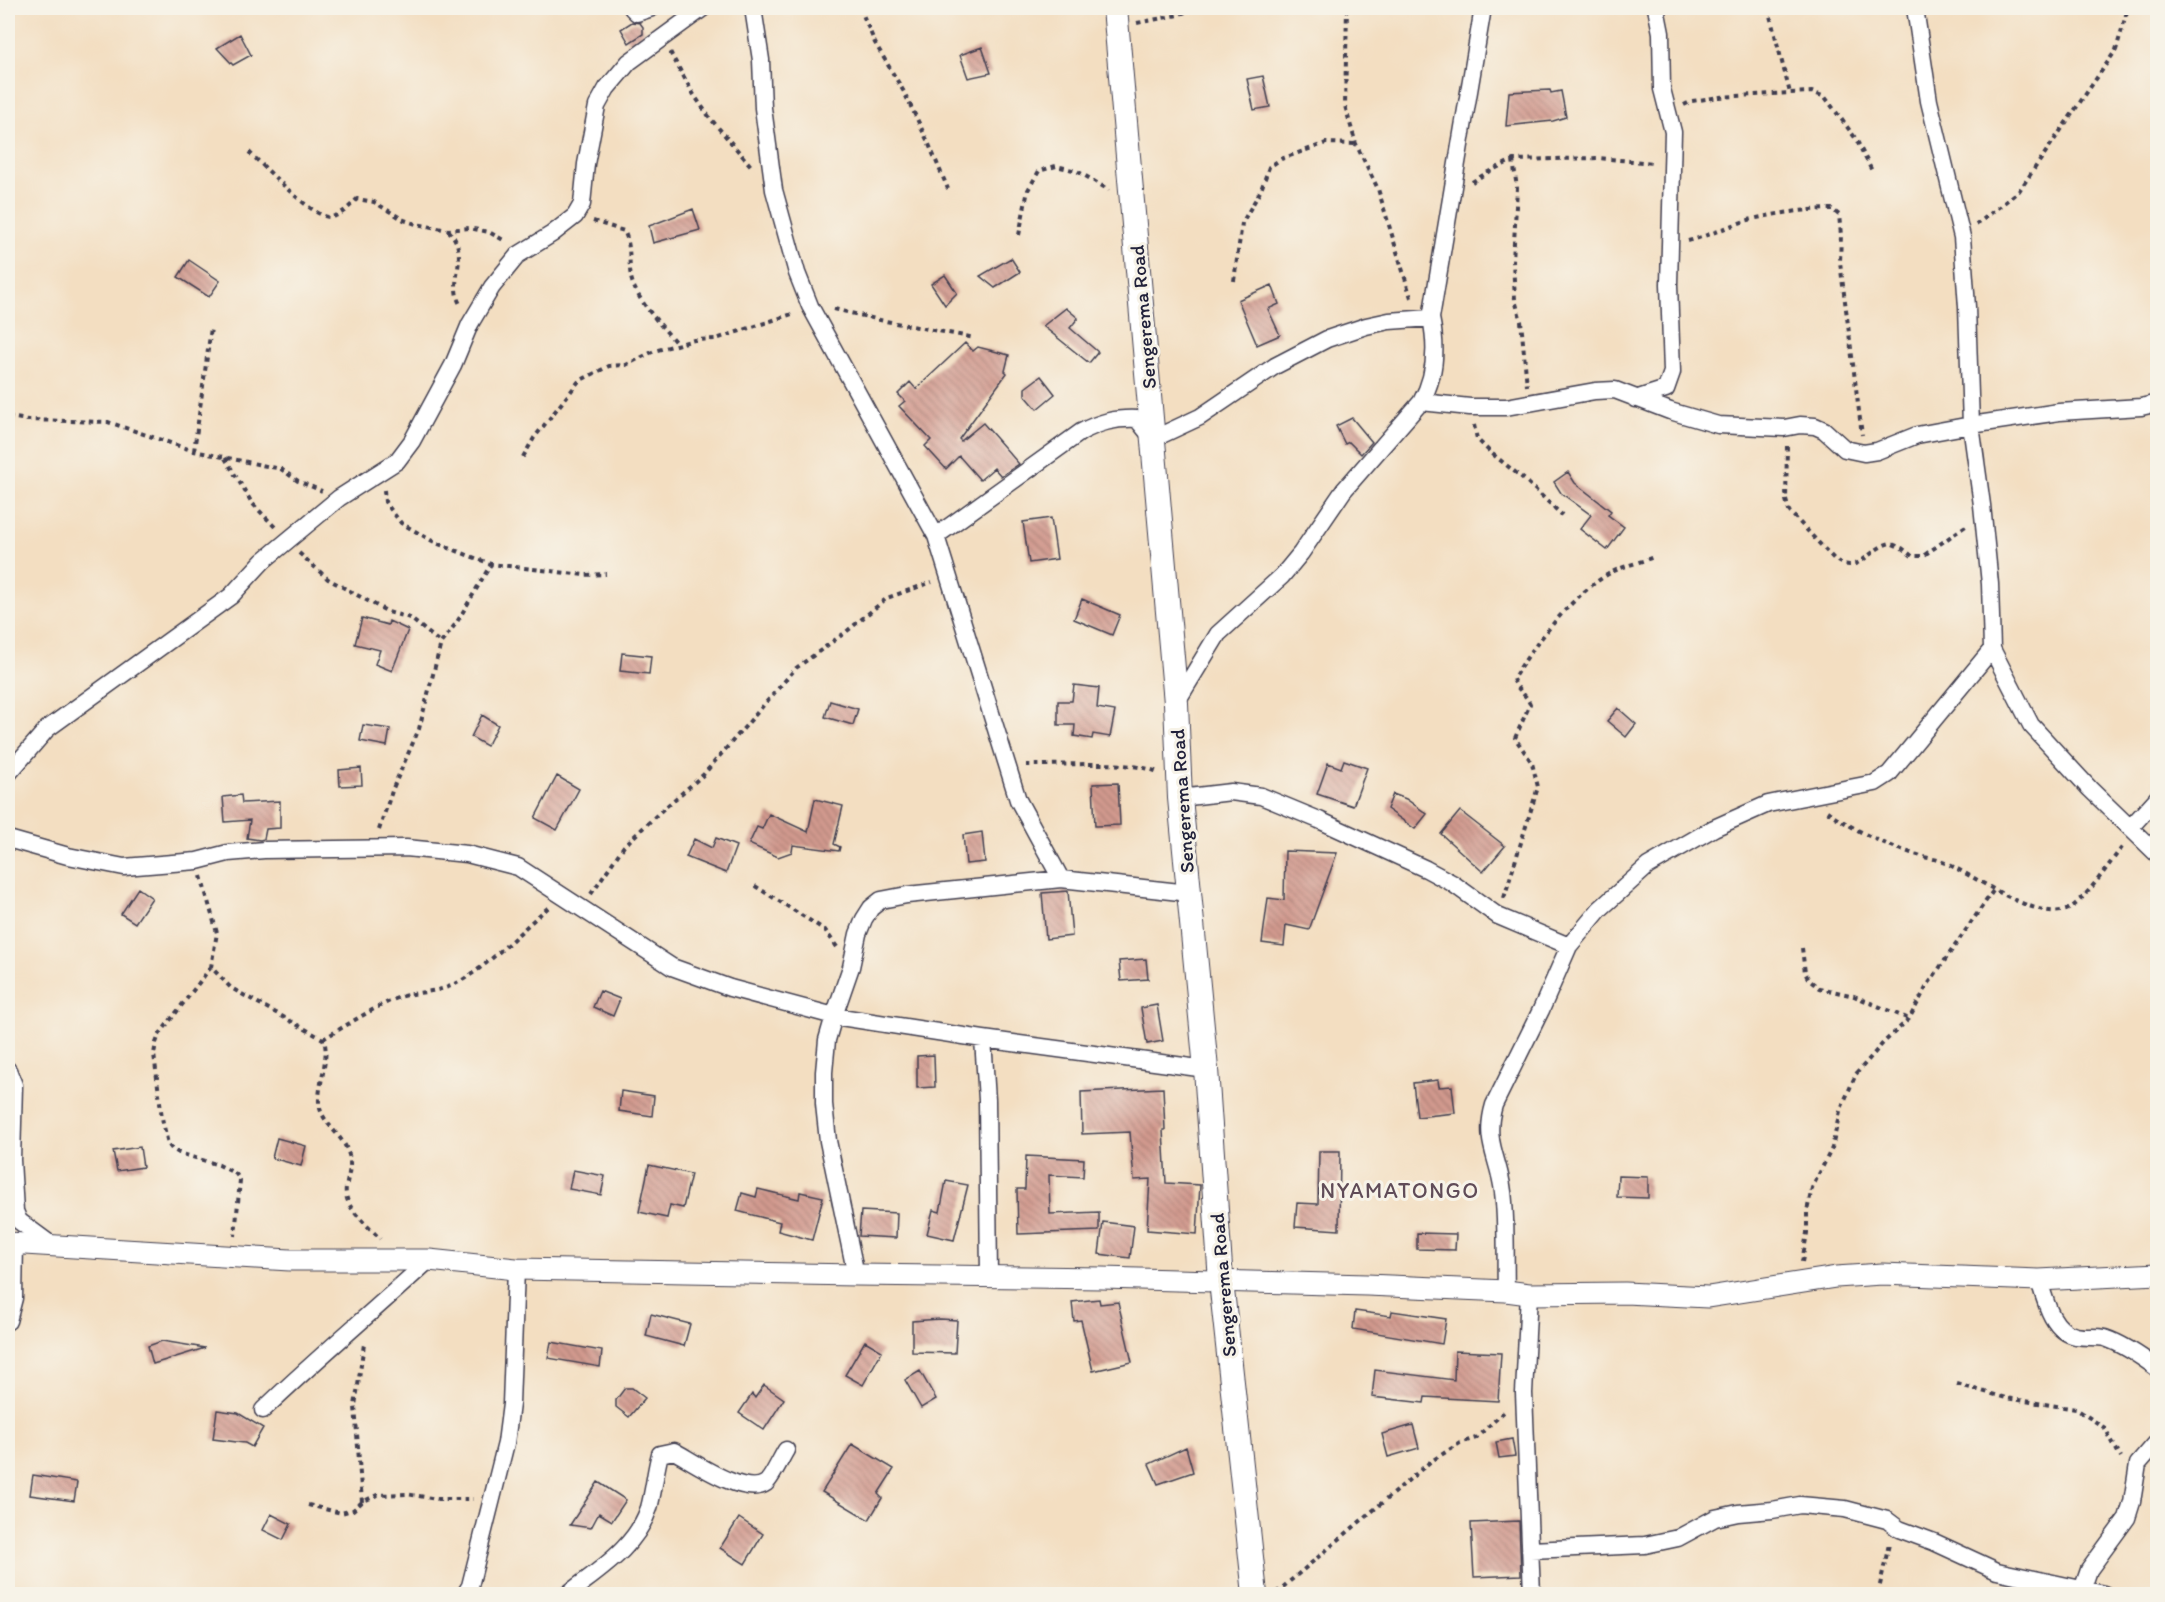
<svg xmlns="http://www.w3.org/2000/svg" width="2165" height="1602" font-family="Itim,sans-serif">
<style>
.building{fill:url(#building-back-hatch)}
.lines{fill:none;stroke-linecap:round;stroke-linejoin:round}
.minor-casing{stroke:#413e4f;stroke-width:19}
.tertiary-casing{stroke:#413e4f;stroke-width:23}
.secondary-casing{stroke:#413e4f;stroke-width:26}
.path{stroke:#413e4f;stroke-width:4;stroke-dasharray:4.5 4.5;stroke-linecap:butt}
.minor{stroke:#fff;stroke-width:16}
.tertiary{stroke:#fff;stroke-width:21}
.secondary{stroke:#fff;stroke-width:24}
.labels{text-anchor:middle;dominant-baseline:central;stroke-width:6;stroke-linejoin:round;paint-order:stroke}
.street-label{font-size:20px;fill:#22223b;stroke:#f7f3e8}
.quarter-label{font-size:22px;letter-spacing:1.5px;fill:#604c58;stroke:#f7f3e8}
</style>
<defs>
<pattern id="building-back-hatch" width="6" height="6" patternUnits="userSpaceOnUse" patternTransform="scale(1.5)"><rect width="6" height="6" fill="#d29a8e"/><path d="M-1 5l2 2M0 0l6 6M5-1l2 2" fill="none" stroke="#aa7d75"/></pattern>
</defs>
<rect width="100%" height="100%" fill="#f7f3e8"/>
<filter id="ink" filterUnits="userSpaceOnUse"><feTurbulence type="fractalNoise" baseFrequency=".0167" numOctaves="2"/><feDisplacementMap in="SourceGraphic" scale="12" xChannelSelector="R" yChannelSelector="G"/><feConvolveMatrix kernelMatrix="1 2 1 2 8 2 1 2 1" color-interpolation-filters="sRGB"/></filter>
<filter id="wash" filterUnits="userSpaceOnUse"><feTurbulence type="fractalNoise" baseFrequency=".008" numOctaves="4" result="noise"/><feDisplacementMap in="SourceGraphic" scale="24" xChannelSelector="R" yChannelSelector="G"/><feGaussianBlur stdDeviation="1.35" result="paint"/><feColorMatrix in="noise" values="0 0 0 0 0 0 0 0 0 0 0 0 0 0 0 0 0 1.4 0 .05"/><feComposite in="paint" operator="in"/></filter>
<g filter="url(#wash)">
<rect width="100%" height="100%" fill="#f3dec1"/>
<g id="blocks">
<path class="building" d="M 632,22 L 640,23 L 643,27 L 643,34 L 629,43 L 621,29 Z
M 240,34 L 251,55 L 233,65 L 217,48 Z
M 982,47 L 991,73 L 968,78 L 960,55 Z
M 1263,76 L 1270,107 L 1254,110 L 1247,79 Z
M 1550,90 L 1551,93 L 1561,91 L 1566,117 L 1553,121 L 1506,126 L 1509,92 Z
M 693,209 L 700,230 L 653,243 L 649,226 Z
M 1011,258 L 1020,272 L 995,288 L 980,276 Z
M 189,260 L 220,281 L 209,297 L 178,277 Z
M 945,275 L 957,293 L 945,305 L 931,284 Z
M 1272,285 L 1279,304 L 1268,309 L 1280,335 L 1257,345 L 1238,300 Z
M 1066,308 L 1078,318 L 1070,328 L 1098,352 L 1089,363 L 1043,326 Z
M 965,343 L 973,351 L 978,347 L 1009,355 L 1005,371 L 1007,373 L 959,439 L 961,441 L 983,423 L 1019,464 L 1001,476 L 994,468 L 980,480 L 959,456 L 946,469 L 925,446 L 931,440 L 899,406 L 905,401 L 898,394 L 910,382 L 916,389 Z
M 1041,376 L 1055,394 L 1037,409 L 1025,395 L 1025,388 Z
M 1352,418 L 1372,442 L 1361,454 L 1349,442 L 1345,444 L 1336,426 Z
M 1568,472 L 1575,483 L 1611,511 L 1608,515 L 1624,527 L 1607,550 L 1580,529 L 1591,515 L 1561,493 L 1554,482 Z
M 1051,518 L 1057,559 L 1029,563 L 1023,522 Z
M 1082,599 L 1120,615 L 1112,635 L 1074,619 Z
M 362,618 L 388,625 L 389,621 L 408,630 L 392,671 L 375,664 L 380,650 L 355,644 Z
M 622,653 L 651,656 L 649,674 L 620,671 Z
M 1074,685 L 1099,688 L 1097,708 L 1115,711 L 1110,737 L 1093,734 L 1092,739 L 1074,736 L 1075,725 L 1058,725 L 1058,701 L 1072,701 Z
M 830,701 L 858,709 L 853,725 L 825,717 Z
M 1618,708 L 1636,724 L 1626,737 L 1607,721 Z
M 482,715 L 498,725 L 487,746 L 471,737 Z
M 363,725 L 390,729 L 387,746 L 360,741 Z
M 1344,760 L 1367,768 L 1353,806 L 1317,794 L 1328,763 L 1341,768 Z
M 361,768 L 362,785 L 340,786 L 339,770 Z
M 557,776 L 579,789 L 557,830 L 535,818 Z
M 1118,783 L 1120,825 L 1095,826 L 1093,784 Z
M 1393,794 L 1406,799 L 1427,814 L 1415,829 L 1387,809 Z
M 241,795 L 242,803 L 280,801 L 280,828 L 266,829 L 264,839 L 260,840 L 247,838 L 250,820 L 225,822 L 223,797 Z
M 815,799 L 843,806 L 834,844 L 840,847 L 839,851 L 793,845 L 792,852 L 778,857 L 749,844 L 757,827 L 762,829 L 769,814 L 808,832 Z
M 1460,811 L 1505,846 L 1483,872 L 1441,834 Z
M 982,832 L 985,862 L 966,864 L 963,835 Z
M 716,838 L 736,846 L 726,873 L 686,857 L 694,839 L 712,848 Z
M 1285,851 L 1337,853 L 1309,930 L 1286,925 L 1284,946 L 1262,943 L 1268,898 L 1284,900 Z
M 138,888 L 152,898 L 135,923 L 121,914 Z
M 1068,891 L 1072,936 L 1046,939 L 1042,893 Z
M 1146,959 L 1148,979 L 1121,981 L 1119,961 Z
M 600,991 L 620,999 L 613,1016 L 593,1007 Z
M 1157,1005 L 1163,1041 L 1147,1044 L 1141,1008 Z
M 934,1055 L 935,1087 L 917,1088 L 917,1056 Z
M 1438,1080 L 1439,1087 L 1452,1086 L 1455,1113 L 1417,1117 L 1413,1083 Z
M 1163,1088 L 1165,1130 L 1163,1130 L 1166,1183 L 1200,1185 L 1197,1234 L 1147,1230 L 1150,1179 L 1134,1180 L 1130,1132 L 1082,1134 L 1081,1092 Z
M 621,1091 L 654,1096 L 652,1116 L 619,1111 Z
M 277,1138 L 306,1146 L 301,1166 L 272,1158 Z
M 140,1147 L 143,1167 L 117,1171 L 113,1151 Z
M 1319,1151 L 1340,1151 L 1339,1230 L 1295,1227 L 1297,1203 L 1318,1204 Z
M 1026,1156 L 1084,1159 L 1083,1177 L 1049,1175 L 1050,1214 L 1099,1212 L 1099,1231 L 1018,1234 L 1017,1189 L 1025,1189 Z
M 649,1165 L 691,1174 L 683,1208 L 670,1205 L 667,1218 L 639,1212 Z
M 573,1170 L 605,1176 L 601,1195 L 569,1189 Z
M 1618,1176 L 1648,1177 L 1648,1198 L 1617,1197 Z
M 946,1181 L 968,1185 L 954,1240 L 927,1234 L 933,1210 L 940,1212 Z
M 758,1189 L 799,1199 L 800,1192 L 823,1197 L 812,1240 L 778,1231 L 780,1222 L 737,1211 L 742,1193 L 756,1197 Z
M 861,1211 L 897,1213 L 896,1238 L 859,1236 Z
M 1103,1222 L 1134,1226 L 1130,1258 L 1099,1254 Z
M 1417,1233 L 1456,1234 L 1455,1250 L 1417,1249 Z
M 1099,1299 L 1100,1304 L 1118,1302 L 1132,1362 L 1093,1371 L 1081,1320 L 1074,1321 L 1072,1302 Z
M 1355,1311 L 1391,1316 L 1392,1311 L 1446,1319 L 1442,1344 L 1353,1329 Z
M 651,1314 L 690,1324 L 684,1346 L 646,1336 Z
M 940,1319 L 957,1320 L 955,1353 L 912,1352 L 912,1321 Z
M 162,1341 L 205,1348 L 153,1364 L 148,1346 Z
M 865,1341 L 882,1351 L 863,1385 L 845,1375 Z
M 551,1342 L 602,1351 L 600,1367 L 548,1358 Z
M 1455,1351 L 1501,1353 L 1498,1401 L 1425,1397 L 1424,1403 L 1372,1397 L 1375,1370 L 1454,1380 Z
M 920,1371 L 936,1399 L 921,1408 L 905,1380 Z
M 764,1385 L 784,1399 L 764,1430 L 739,1413 L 752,1394 L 755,1398 Z
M 625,1388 L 632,1388 L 645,1398 L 629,1417 L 616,1407 L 616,1400 Z
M 217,1410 L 238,1413 L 263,1428 L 252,1447 L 245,1443 L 213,1439 Z
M 1413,1425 L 1419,1448 L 1388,1457 L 1382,1434 Z
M 1512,1439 L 1515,1456 L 1499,1458 L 1496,1442 Z
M 852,1444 L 894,1469 L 878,1494 L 882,1498 L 869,1520 L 822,1492 Z
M 1186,1447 L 1193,1472 L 1158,1484 L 1149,1464 Z
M 33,1475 L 77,1482 L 74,1501 L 30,1495 Z
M 598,1482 L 626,1500 L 612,1521 L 599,1513 L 591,1528 L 570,1525 Z
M 271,1514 L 291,1524 L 283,1540 L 263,1530 Z
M 739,1518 L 763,1534 L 745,1564 L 720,1548 Z
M 1519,1521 L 1521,1575 L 1474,1577 L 1471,1523 Z"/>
</g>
</g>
<g filter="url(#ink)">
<use href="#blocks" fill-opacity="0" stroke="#413e4f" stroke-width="1.5"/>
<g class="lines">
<g class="minor-casing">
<path id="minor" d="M 632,8 L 637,13 L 652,8
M 753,8 L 761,60 L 763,108 L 774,190 L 797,273 L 810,306 L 936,536 L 1018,800 L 1061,879
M 1915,8 L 1929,101 L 1962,237 L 1967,307 L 1971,425 L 1982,505 L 1990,584 L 1992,649 L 2031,725 L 2090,789 L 2158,855
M 1635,399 L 1666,389 L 1672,372 L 1669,284 L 1673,132 L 1662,89 L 1661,33 L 1656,8
M 1421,402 L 1470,407 L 1506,407 L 1595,391 L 1615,390 L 1670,411 L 1718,425 L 1784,428 L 1800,425 L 1815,426 L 1824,430 L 1845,449 L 1864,453 L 1877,451 L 1917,435 L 1971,425 L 2059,412 L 2141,407 L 2158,403
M 936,536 L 1081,432 C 1100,422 1115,418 1137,419 L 1153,439 L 1200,417 L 1275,366 L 1327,339 L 1366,326 L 1389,321 L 1431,318
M 1176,703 L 1218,634 L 1282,576 L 1301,553 L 1344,490 L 1421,402 C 1436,376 1437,347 1431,318 L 1483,8
M 8,774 L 47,729 L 231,596 L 263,561 L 339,498 L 397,461 L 412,441 L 453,365 L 470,324 L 492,287 L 518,255 L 552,234 L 575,216 L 582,204 L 586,164 L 597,106 L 607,88 L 629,62 L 703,8
M 1180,798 L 1231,792 L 1261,796 L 1319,820 L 1426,869 L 1452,883 L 1498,916 L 1569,946
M 2130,828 L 2158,797
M 8,839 L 68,856 L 124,867 L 197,861 L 228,853 L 264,850 L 406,848 L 467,854 L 518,867 L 672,967 L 730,988 L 834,1016 L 983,1039 L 1206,1069
M 983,1039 L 987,1100 L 989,1276
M 8,1070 L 14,1085 L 12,1160 L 15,1211 L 19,1221 L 53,1246
M 856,1275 L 828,1141 L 824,1104 L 824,1072 L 827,1040 L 834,1016 L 851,967 L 858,934 L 864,919 L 871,908 L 881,900 L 907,895 L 1061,879 L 1189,893
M 2039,1280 C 2045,1300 2052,1332 2076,1336 C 2086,1338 2096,1336 2105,1338 C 2123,1344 2142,1357 2158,1369
M 1506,1291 C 1505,1259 1507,1224 1503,1192 C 1499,1157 1483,1142 1494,1105 L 1541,1010 L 1569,946 L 1600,909 L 1648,866 L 1714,828 L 1768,804 L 1875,783 L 1889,774 L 1992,649
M 1529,1294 L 1524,1393 L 1532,1594
M 8,1321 L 14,1298 L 15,1243
M 263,1410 C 317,1358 374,1311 429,1260
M 1530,1550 L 1645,1545 L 1678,1538 L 1715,1518 L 1738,1513 L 1772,1510 L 1800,1505 L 1845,1509 L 1887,1520 L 1899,1529 L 1934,1542 L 1997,1571 L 2104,1594
M 2082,1590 L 2089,1570 L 2127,1518 L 2132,1502 L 2138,1464 L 2158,1441
M 465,1594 L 470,1586 L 506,1443 L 511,1404 L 516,1269
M 568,1594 C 598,1570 636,1548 649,1508 C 654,1490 655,1472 660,1454 L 674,1451 C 693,1461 745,1498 766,1483 C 772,1478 781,1458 786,1450"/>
</g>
<g class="tertiary-casing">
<path id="tertiary" d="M 8,1243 L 290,1260 L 429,1260 L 516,1269 L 856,1275 L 1102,1278 L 1367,1285 L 1506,1291 L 1529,1294 L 1625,1293 L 1708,1297 L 1836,1277 L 1882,1274 L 2039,1280 L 2158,1274"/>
</g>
<g class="secondary-casing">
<path id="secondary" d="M 1115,8 L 1176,703 L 1180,798 L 1206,1069 L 1221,1281 L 1255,1594"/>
</g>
<path class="path" d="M 860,8 L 875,43 L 904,92 L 928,142 L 948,189
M 1347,8 L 1345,106 L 1356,144 L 1378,189 L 1412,301
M 1768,8 L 1790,93
M 1137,23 L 1178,15 L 1195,8
M 673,53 L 671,54 L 694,95 L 710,118 L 751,166
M 1684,105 L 1692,101 L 1720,97 L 1790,93 L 1812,92 L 1825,97 L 1856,139 L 1872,171
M 249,152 C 264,166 311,216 329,217 C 340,217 350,206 357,199 L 374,202 L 404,220 L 416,224 L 448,230 L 469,228 L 489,232 L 505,241
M 1513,160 L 1517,188 L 1513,261 L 1515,300 L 1521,321 L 1527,386
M 1472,182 L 1488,172 L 1513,160 L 1598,158 L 1654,163
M 593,221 L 624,231 C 632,246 628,261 631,277 C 635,299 663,327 677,344
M 1976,225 L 2019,191 L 2116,50 L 2128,8
M 448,230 C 472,255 447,280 460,304
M 1019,235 L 1028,190 L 1039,171 L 1056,166 L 1077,171 L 1109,190
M 1688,241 C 1708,236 1726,227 1745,221 C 1770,214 1806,209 1832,209 L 1839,215 L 1841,235 L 1840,262 L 1862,435
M 1234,281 L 1242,223 L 1261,190 L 1269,167 L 1281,159 L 1326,143 L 1356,144
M 834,309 L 880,320 L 975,338
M 8,417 L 28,420 L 108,422 L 194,451 L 281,469 L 298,481 L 322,491
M 1474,425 L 1477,439 L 1490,452 L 1525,480 L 1562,515
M 1787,446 L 1786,500 L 1789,511 L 1834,559 C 1859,577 1867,549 1890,543 L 1902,548 L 1912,556 L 1923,556 L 1967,525
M 194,451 L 211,328
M 523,457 L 534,438 L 579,381 L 609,366 L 626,365 L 654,351 L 694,340 L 716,339 L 795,313
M 225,458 L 252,503 L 276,528
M 384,490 L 385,502 L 401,523 L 436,543 L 491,564 L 584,575 L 606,574
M 299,553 L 328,579 L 388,612 L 410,618 L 441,643
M 1026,765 C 1064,766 1124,759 1158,772
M 1827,811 C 1854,830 1886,846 1918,855 C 1925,858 1933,858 1940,861 C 1973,873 2031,920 2066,910 C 2082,905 2111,861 2123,846
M 379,830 L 393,788 L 419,729 L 441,643 L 457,622 L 491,564
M 201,876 L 217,933 L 211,967 L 231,988 L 323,1039 C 331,1053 318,1084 319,1103 C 321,1124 344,1135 349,1155 C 352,1165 348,1177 346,1187 C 343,1208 367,1224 380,1239
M 755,886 L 825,930 L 837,947
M 591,894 L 624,846 L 661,811 L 703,775 L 796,668 L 846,632 L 887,598 L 932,582
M 1504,898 L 1538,787 L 1532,763 L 1515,738 L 1530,704 C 1526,694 1517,690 1513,679 C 1535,643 1576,590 1614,571 C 1627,565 1641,562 1654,557
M 1802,948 L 1805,973 L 1809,980 L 1819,988 L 1854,996 L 1909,1019
M 211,967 L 159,1035 L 156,1043 L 154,1054 L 162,1118 L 168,1144 L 172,1149 L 179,1153 L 219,1165 L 236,1174 L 240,1180 L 235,1236
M 323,1039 C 346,1026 375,1006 400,997 C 419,991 439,993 457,983 C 492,964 518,932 549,907
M 1802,1262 L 1807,1233 L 1807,1211 L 1812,1188 L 1832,1148 L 1840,1111 L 1856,1074 L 1884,1042 L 1909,1019 L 1927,986 L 1995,888
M 1957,1384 L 2006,1398 L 2076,1409 L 2105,1428 L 2121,1458
M 362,1502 L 355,1406 L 364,1344
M 308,1505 L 341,1513 L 353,1510 L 362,1502 L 377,1495 L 406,1494 L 437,1499 L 473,1499
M 1276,1593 L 1430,1462 L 1460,1443 L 1476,1438 L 1506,1410
M 1878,1594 L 1889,1544"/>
<use href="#minor" class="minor"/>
<use href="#tertiary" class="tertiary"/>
<use href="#secondary" class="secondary"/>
</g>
</g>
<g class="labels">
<g class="street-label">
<text transform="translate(1143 317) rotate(-95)">Sengerema Road</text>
<text transform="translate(1182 801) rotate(-94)">Sengerema Road</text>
<text transform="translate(1223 1285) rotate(-95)">Sengerema Road</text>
</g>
<g class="quarter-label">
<text x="1400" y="1190">NYAMATONGO</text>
</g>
</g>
<rect width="2165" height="1602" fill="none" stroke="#f7f3e8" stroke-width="30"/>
</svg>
